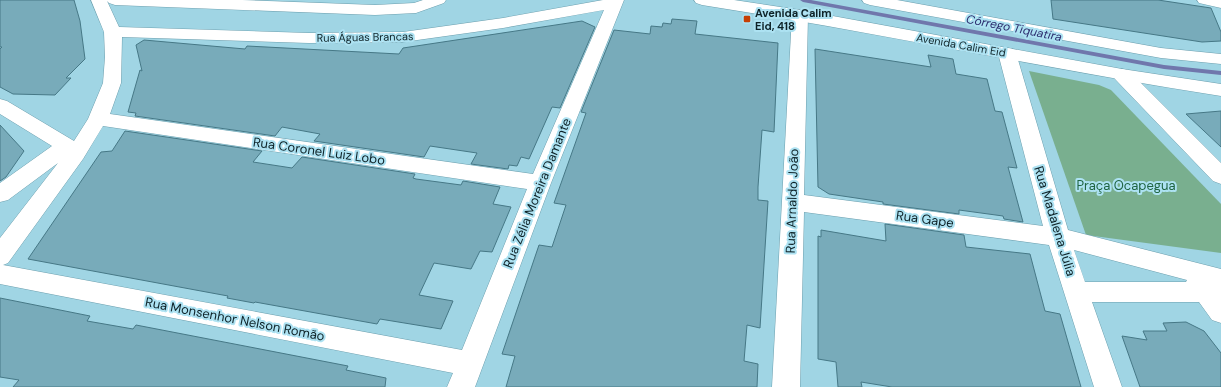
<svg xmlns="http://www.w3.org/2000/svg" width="1221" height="387" font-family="'DM Sans',sans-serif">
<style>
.green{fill:#79af8f}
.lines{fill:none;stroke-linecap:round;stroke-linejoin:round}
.stream{fill:#7077ac;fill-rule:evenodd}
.building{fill:#78abba;stroke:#467886}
.minor-casing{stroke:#6c9fae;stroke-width:1}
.primary-casing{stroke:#6c9fae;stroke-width:1}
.minor{fill:#fff;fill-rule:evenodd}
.primary{fill:#fff;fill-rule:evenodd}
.poi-dot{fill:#c63f04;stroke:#ade2f2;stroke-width:1.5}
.labels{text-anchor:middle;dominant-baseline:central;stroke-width:4;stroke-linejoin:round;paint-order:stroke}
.far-poi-label{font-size:11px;font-weight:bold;fill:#0e2328;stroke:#ade2f2;text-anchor:start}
.far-street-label{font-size:11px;fill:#0e2328;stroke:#ade2f2}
.far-water-label{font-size:12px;font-style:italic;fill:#2c2d6e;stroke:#ade2f2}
.street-label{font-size:13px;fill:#0e2328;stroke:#ade2f2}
.park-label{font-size:13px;fill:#206543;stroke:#ade2f2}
</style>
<rect width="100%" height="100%" fill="#a0d5e4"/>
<path class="green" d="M 1029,71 L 1099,85 L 1111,90 L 1221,204 L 1221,253 L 1086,235 Z"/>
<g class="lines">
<path class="stream" d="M 800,0 L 811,0 L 1164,65 L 1221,71 L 1221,75 L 1164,69 L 803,2 Z"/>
</g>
<path class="building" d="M 0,0 L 74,0 L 80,21 L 85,59 L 66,78 L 71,78 L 55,95 L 13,94 L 0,87 L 0,49 L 2,47 L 0,47 Z
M 1051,0 L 1158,0 L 1211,8 L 1221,32 L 1221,41 L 1202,42 L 1053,19 Z
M 672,19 L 697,21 L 695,34 L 778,43 L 774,132 L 762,130 L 758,187 L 758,200 L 768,201 L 760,328 L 747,325 L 744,361 L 758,364 L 757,387 L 506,387 L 515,356 L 502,354 L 539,245 L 552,247 L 566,205 L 554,203 L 586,113 L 581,112 L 614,30 L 650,34 L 651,26 L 662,27 L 663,23 L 671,24 Z
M 582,21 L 595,27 L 560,108 L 552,107 L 529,159 L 521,157 L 517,166 L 509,165 L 508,169 L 471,164 L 477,153 L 430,146 L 424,157 L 314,141 L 320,134 L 282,127 L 275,136 L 135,116 L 136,113 L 128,112 L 140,70 L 142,71 L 136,45 L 144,40 L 245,49 L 247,46 L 399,54 L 403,48 Z
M 815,49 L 931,67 L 928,55 L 953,59 L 956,74 L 987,79 L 995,111 L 1002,112 L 1017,168 L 1008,167 L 1023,222 L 1004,219 L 1003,216 L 959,210 L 959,214 L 883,204 L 883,202 L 829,194 L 818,187 Z
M 1221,111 L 1221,147 L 1186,114 Z
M 0,125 L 24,151 L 6,177 L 0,181 Z
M 125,131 L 262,151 L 253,162 L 292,168 L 302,157 L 415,174 L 413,178 L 416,179 L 461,185 L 463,181 L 500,187 L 493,204 L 511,207 L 492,252 L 480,251 L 471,269 L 434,263 L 419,295 L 453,301 L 441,329 L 380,319 L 377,324 L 255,302 L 254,303 L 227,298 L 228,296 L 28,259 L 101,152 L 112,151 Z
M 885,224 L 964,235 L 966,247 L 1030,254 L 1045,311 L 1060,314 L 1081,387 L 892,387 L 861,382 L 862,387 L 838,387 L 836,362 L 818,359 L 818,236 L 821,237 L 821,230 L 886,241 Z
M 0,298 L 90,316 L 87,321 L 133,329 L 136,325 L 348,366 L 346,370 L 386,378 L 385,387 L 13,387 L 19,380 L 0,377 Z
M 1186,322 L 1204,331 L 1221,353 L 1221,387 L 1140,387 L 1122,336 L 1147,340 L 1143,331 L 1167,331 L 1163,323 Z"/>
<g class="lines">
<g class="minor-casing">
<path id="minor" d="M 91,0 L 242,0 L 375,5 L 414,3 L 423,0 L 446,0 L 444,3 L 416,13 L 375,15 L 115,5 L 109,3 L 107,1 L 119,27 L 309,33 L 403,32 L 503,18 L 603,0 L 624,0 L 551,183 L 475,387 L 447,387 L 453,373 L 0,284 L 0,238 L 58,163 L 8,200 L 0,202 L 0,183 L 52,146 L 0,114 L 0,99 L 7,101 L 74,141 L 88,119 L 103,83 L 105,57 L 104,32 ZM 604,10 L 533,174 L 110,114 L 121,83 L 122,37 L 309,43 L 403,42 L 503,28 ZM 103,126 L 527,189 L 462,350 L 3,265 L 8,263 L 83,159 Z
M 1197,0 L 1221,0 L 1221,8 L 1199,3 Z
M 800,10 L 806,11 L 808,15 L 804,195 L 1043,226 L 998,53 L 1001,49 L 1007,48 L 1013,49 L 1016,53 L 1068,230 L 1221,269 L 1221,323 L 1212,320 L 1199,302 L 1092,302 L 1122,387 L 1094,387 L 1049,245 L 804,212 L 800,387 L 772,387 L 792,15 L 794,11 ZM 1074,250 L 1187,280 L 1186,282 L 1085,282 Z
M 1122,69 L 1129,71 L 1221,163 L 1221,184 L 1213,181 L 1115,79 L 1113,75 L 1115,71 Z"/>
</g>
<g class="primary-casing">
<path id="primary" d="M 694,0 L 734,0 L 800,10 L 1122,69 L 1221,84 L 1221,96 C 1047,69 876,32 702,5 L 696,3 Z
M 862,0 L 897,0 L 1161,48 L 1221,54 L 1221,64 L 1161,58 L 870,5 L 864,3 Z"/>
</g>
<use href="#minor" class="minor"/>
<use href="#primary" class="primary"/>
</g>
<rect class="poi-dot" x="743" y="15" width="8" height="8" rx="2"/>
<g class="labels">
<g class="far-poi-label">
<text x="755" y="13">Avenida Calim<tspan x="755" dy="13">Eid, 418</tspan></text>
</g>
<g class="far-street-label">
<text transform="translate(365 37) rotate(-1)">Rua Águas Brancas</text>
<text transform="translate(961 45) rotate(10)">Avenida Calim Eid</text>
</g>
<g class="far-water-label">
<text transform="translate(1014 28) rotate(11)">Córrego Tiquatira</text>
</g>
<g class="street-label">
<text transform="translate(319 151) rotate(8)">Rua Coronel Luiz Lobo</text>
<text transform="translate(537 193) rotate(-68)">Rua Zélia Moreira Damante</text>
<text transform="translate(792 201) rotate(-88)">Rua Arnaldo João</text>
<text transform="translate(925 219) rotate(8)">Rua Gape</text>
<text transform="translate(1055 221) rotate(73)">Rua Madalena Júlia</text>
<text transform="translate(235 319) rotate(11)">Rua Monsenhor Nelson Romão</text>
</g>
<g class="park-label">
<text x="1126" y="185">Praça Ocapegua</text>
</g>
</g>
</svg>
